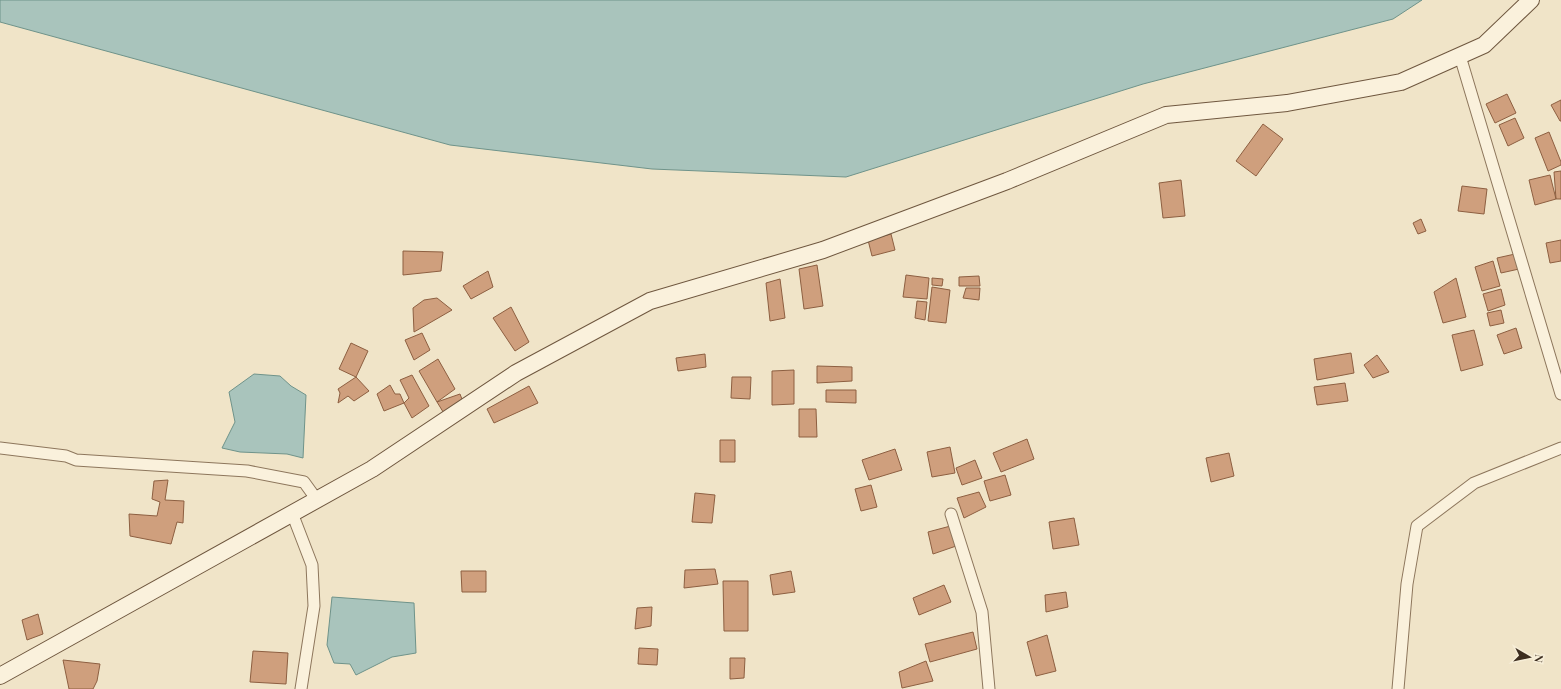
<svg xmlns="http://www.w3.org/2000/svg" width="1561" height="689" font-family="'Playfair Display',serif">
<style>
.water{fill:#a9c4bc;stroke:#6f938a}
.building{fill:#cf9f7d;stroke:#8d5f41}
.lines{fill:none;stroke-linecap:round;stroke-linejoin:round}
.minor-casing{stroke:#8d765c;stroke-width:13}
.secondary-casing{stroke:#6f573f;stroke-width:18}
.minor{stroke:#faf1dc;stroke-width:11}
.secondary{stroke:#faf1dc;stroke-width:16}
</style>
<rect width="100%" height="100%" fill="#f0e4c8"/>
<path class="water" d="M 0,0 L 1422,0 L 1393,19 L 1143,84 L 846,177 L 652,169 L 450,145 L 0,22 Z
M 254,374 L 280,376 L 291,386 L 306,395 L 303,458 L 287,454 L 240,452 L 222,448 L 235,422 L 229,392 Z
M 332,597 L 414,603 L 416,653 L 392,657 L 356,675 L 350,664 L 334,663 L 327,645 Z"/>
<path class="building" d="M 1507,94 L 1516,113 L 1495,123 L 1486,104 Z
M 1561,100 L 1561,121 L 1560,121 L 1551,105 Z
M 1515,118 L 1524,138 L 1508,146 L 1499,125 Z
M 1263,124 L 1283,139 L 1256,176 L 1236,161 Z
M 1549,132 L 1561,162 L 1561,165 L 1548,171 L 1535,138 Z
M 1561,171 L 1561,199 L 1556,199 L 1554,172 Z
M 1550,175 L 1556,199 L 1535,205 L 1529,180 Z
M 1181,180 L 1185,216 L 1163,218 L 1159,183 Z
M 1462,186 L 1487,189 L 1484,214 L 1458,211 Z
M 1421,219 L 1426,231 L 1418,234 L 1413,223 Z
M 891,234 L 895,250 L 872,256 L 868,240 Z
M 1561,240 L 1561,261 L 1550,263 L 1546,243 Z
M 403,251 L 443,252 L 441,271 L 403,275 Z
M 1515,254 L 1519,269 L 1501,273 L 1497,258 Z
M 1493,261 L 1500,286 L 1482,291 L 1475,267 Z
M 817,265 L 823,306 L 804,309 L 799,269 Z
M 488,271 L 493,287 L 471,299 L 463,286 Z
M 906,275 L 929,278 L 927,299 L 903,297 Z
M 979,276 L 980,286 L 959,286 L 959,277 Z
M 932,278 L 943,279 L 942,286 L 932,285 Z
M 1456,278 L 1466,317 L 1443,323 L 1434,292 Z
M 780,279 L 785,318 L 770,321 L 766,283 Z
M 932,287 L 950,290 L 946,323 L 928,321 Z
M 966,288 L 980,288 L 979,300 L 963,298 Z
M 1501,289 L 1505,305 L 1488,311 L 1483,294 Z
M 437,298 L 452,310 L 414,332 L 413,308 L 424,300 Z
M 917,301 L 927,302 L 925,320 L 915,318 Z
M 511,307 L 529,342 L 515,351 L 493,318 Z
M 1501,310 L 1504,323 L 1490,326 L 1487,313 Z
M 1516,328 L 1522,348 L 1504,354 L 1497,335 Z
M 1474,330 L 1483,365 L 1461,371 L 1452,335 Z
M 422,333 L 430,350 L 414,360 L 405,340 Z
M 351,343 L 368,351 L 356,377 L 339,369 Z
M 1351,353 L 1354,373 L 1317,380 L 1314,359 Z
M 705,354 L 706,367 L 678,371 L 676,358 Z
M 1377,355 L 1389,372 L 1373,378 L 1364,365 Z
M 438,359 L 455,389 L 437,402 L 419,371 Z
M 817,366 L 852,367 L 852,381 L 817,383 Z
M 794,370 L 794,404 L 772,405 L 772,371 Z
M 412,375 L 429,406 L 412,418 L 404,403 L 409,398 L 400,380 Z
M 356,377 L 369,391 L 354,401 L 348,396 L 338,403 L 340,393 L 338,389 Z
M 732,377 L 751,377 L 750,399 L 731,398 Z
M 1345,383 L 1348,401 L 1317,405 L 1314,387 Z
M 390,385 L 395,394 L 400,394 L 404,403 L 384,411 L 377,394 Z
M 529,386 L 538,403 L 494,423 L 487,409 Z
M 826,390 L 856,390 L 856,403 L 826,402 Z
M 460,394 L 465,407 L 445,415 L 437,402 Z
M 799,409 L 816,409 L 817,437 L 799,437 Z
M 1027,439 L 1034,459 L 1001,472 L 993,453 Z
M 720,440 L 735,440 L 735,462 L 720,462 Z
M 950,447 L 955,473 L 932,477 L 927,452 Z
M 895,449 L 902,470 L 869,480 L 862,460 Z
M 1229,453 L 1234,476 L 1211,482 L 1206,458 Z
M 975,460 L 982,478 L 962,485 L 956,468 Z
M 1005,475 L 1011,495 L 990,501 L 984,481 Z
M 168,480 L 165,500 L 184,501 L 183,523 L 177,522 L 171,544 L 130,536 L 129,514 L 157,516 L 160,502 L 152,499 L 154,481 Z
M 871,485 L 877,507 L 861,511 L 855,489 Z
M 979,492 L 986,507 L 964,518 L 957,498 Z
M 695,493 L 715,495 L 712,523 L 692,522 Z
M 1074,518 L 1079,545 L 1053,549 L 1049,522 Z
M 958,524 L 962,544 L 933,554 L 928,532 Z
M 715,569 L 718,584 L 684,588 L 685,570 Z
M 461,571 L 486,571 L 486,592 L 462,592 Z
M 791,571 L 795,592 L 773,595 L 770,575 Z
M 723,581 L 748,581 L 748,631 L 724,631 Z
M 944,585 L 951,602 L 919,615 L 913,598 Z
M 1066,592 L 1068,607 L 1046,612 L 1045,595 Z
M 652,607 L 651,626 L 635,629 L 637,608 Z
M 38,614 L 43,634 L 27,640 L 22,620 Z
M 973,632 L 977,649 L 930,662 L 925,644 Z
M 1047,635 L 1056,671 L 1036,676 L 1027,642 Z
M 639,648 L 658,649 L 657,665 L 638,664 Z
M 253,651 L 288,653 L 286,684 L 250,682 Z
M 730,658 L 745,658 L 744,678 L 730,679 Z
M 63,660 L 100,664 L 97,681 L 93,689 L 69,689 Z
M 926,661 L 933,681 L 902,688 L 899,672 Z"/>
<g class="lines">
<g class="minor-casing">
<path id="minor" d="M 1460,56 L 1561,394
M 0,448 L 66,456 L 76,460 L 247,471 L 304,482 L 317,500
M 292,513 L 312,565 L 314,606 L 301,689
M 951,514 L 982,612 L 989,689
M 1398,689 L 1407,584 L 1417,526 L 1474,483 L 1561,448"/>
</g>
<g class="secondary-casing">
<path id="secondary" d="M 0,676 L 372,469 L 516,373 L 650,301 L 823,250 L 1007,181 L 1166,115 L 1287,103 L 1401,82 L 1484,45 L 1531,0"/>
</g>
<use href="#minor" class="minor"/>
<use href="#secondary" class="secondary"/>
</g>
<g transform="translate(1529 657) rotate(99)" stroke="#f7eed8" stroke-width="3" paint-order="stroke">
<path d="M0-3L7 15L0 10L-7 15Z" fill="#3d2e20"/>
<text y="-6" font-size="11" font-weight="bold" text-anchor="middle" fill="#3d2e20">N</text>
</g>
</svg>
